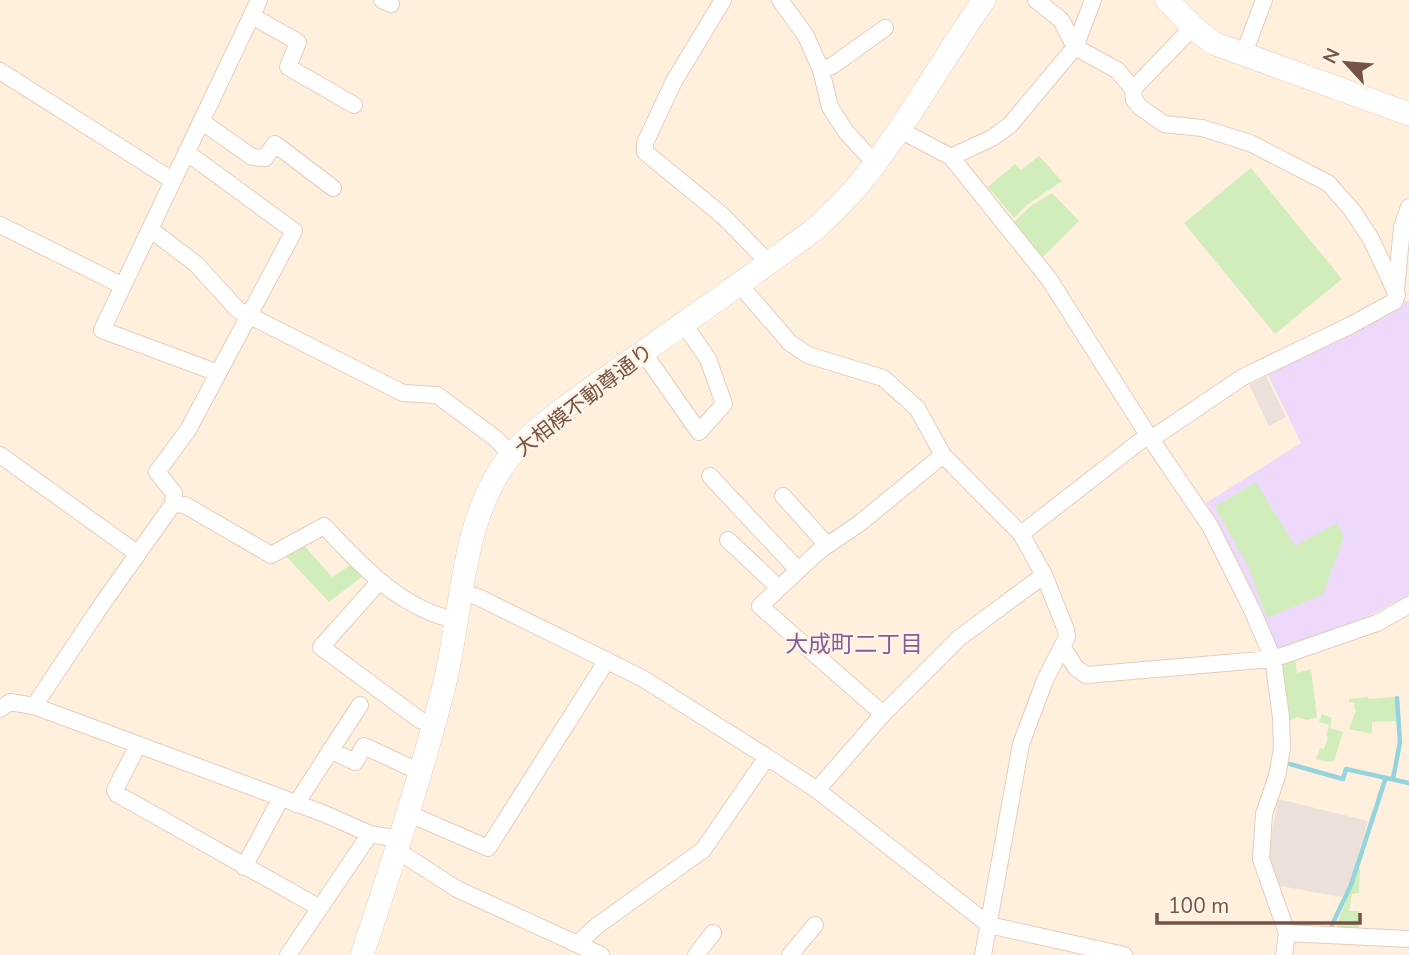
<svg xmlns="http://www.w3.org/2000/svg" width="1409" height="955" font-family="'Nunito Sans','Noto Sans JP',sans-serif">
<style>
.industrial{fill:#ebe1da}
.education{fill:#eddafa}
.green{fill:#d1edbb}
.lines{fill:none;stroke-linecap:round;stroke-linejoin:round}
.stream{stroke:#95d4dc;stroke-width:4.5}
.street-casing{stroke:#e5cdbc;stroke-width:18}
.secondary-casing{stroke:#eacdb8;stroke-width:24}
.street{stroke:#fff;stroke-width:16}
.secondary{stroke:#fff;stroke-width:23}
.labels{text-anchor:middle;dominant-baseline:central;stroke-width:5;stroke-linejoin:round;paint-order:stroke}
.street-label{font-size:21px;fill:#765344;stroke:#fff4e5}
.neighbourhood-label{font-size:23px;fill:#835e9a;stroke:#fff4e5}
</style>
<rect width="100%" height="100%" fill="#fef0dd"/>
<path class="industrial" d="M 1266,376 L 1286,417 L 1269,426 L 1249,385 Z
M 1278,799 L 1368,821 L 1350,883 L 1342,897 L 1280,886 L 1268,854 Z"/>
<path class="education" d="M 1406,301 L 1409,301 L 1409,595 L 1359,621 L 1281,650 L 1271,645 L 1245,576 L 1206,503 L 1301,443 L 1268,375 Z"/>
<path class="green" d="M 1039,156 L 1062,181 L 1027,205 L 1014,218 L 988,187 L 1015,164 L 1021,170 Z
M 1251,168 L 1342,279 L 1275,334 L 1184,223 Z
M 1052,193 L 1079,221 L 1042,258 L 1014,222 L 1032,205 Z
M 1256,482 L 1295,546 L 1337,523 L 1344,537 L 1323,594 L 1267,618 L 1249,568 L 1215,507 Z
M 302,543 L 332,577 L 352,564 L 362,577 L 329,602 L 285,555 Z
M 1295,660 L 1297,673 L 1311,669 L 1317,717 L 1307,720 L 1297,717 L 1286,723 L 1281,665 Z
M 1368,697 L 1369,699 L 1395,697 L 1397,721 L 1372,722 L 1372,734 L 1349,729 L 1356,710 L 1354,708 L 1355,703 L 1349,702 L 1349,699 Z
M 1322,714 L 1332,718 L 1330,728 L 1343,732 L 1334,761 L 1328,762 L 1316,759 L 1320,748 L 1324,749 L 1328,737 L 1326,736 L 1329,725 L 1319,722 Z
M 1358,869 L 1360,869 L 1359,893 L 1352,894 L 1349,911 L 1359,911 L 1359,930 L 1335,930 Z"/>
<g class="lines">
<path class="stream" d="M 1290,764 L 1343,779 L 1346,769 L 1409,783
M 1393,779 L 1400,742 L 1397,698
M 1330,929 L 1351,885 L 1385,780"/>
<g class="street-casing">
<path id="street" d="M 382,0 L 391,4
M 723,0 L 674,81 L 645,143 L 645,152 L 723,216 L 769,263
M 780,0 L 806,36 L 821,70 L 830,107 L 846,132 L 874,162
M 1036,0 L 1061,20 L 1075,47 L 1117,70 L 1133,89 L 1134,100 L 1140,107 L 1164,124 L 1202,128 L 1250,143 L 1328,183 L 1352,210 L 1371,239 L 1397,295
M 252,16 L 298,42 L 288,67 L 354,105
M 1244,53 L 1264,0
M 821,70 L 832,66 L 885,28
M 0,71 L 172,180
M 1133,89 L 1193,27
M 201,121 L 252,157 L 265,158 L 275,144 L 333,188
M 898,129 L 951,157 L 1049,279 L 1148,435 L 1210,526 L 1253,612 L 1273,659 L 1281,717 L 1282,748 L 1277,776 L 1264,814 L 1261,859 L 1287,933 L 1284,955
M 951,157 L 992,138 L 1010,125 L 1075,47 L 1093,0
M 0,225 L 123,286
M 150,229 L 196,264 L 238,310 L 403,393 L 437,395 L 495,438 L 512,455
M 739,284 L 790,343 L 808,355 L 883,378 L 917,408 L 943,455 L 1021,534 L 1044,575 L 1066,630 L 1067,637 L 1045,680 L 1021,744 L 983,955
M 643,352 L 699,432 L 724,404 L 708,359 L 684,324
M 218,373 L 102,330 L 259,0
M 1151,439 L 1243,377 L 1351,325 L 1395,301 L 1402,227 L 1409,207
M 0,455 L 138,554
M 710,476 L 798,570
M 783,496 L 827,545
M 173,504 L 185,505 L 271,555 L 324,526 C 361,565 400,609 456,620
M 1021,534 L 1148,435
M 728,540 L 779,588
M 379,582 L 321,647 L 420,720 L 434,724
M 461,593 L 478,597 L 642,678 L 767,757 L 817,790 L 989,925 L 1124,955
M 1063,648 L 1076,668 L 1086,675 L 1273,659 L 1377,623 L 1409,605
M 34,706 L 98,610 L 173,504 L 174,493 L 157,472 L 188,430 L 294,231 L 186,152
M 0,709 L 10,702 L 34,706 L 325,814 L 370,834 L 400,839
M 883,714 L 760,606 L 819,551 L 860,523 L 943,455
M 138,745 L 115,790 L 117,794 L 320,908
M 330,750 L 355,762 L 364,746 L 420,772
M 817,790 L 883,714 L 959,638 L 1044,575
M 296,804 L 360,705
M 407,813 L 488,848 L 607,660
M 398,851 L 457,889 L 601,955
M 244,867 L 281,798
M 1287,933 L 1409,939
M 577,944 L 598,925 L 703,850 L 767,757
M 288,955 L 370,834
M 696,955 L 713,933
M 790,955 L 815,925"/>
</g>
<g class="secondary-casing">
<path id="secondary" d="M 1167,0 L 1193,27 L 1213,43 L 1409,114
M 362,955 C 392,866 421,777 444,686 C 463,612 460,516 512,454 C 542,421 592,388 629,362 C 691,318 753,275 814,230 C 830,215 846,200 860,183 C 906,126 942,60 984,0"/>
</g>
<use href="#street" class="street"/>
<use href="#secondary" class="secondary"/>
</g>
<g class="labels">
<g class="street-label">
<text transform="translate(584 400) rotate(-38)">大相模不動尊通り</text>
</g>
<g class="neighbourhood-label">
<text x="854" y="644">大成町二丁目</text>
</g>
</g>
<g transform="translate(1346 63) rotate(296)" stroke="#fff4e5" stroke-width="5" paint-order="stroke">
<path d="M0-5L12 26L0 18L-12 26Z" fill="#765344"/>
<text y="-10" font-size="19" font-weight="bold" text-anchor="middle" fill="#765344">N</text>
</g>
<path d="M1157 913v10h203v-10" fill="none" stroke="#765344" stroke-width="3.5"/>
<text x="1168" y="913" font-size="21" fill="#765344" stroke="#fff4e5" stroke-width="5" paint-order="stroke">100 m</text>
</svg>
